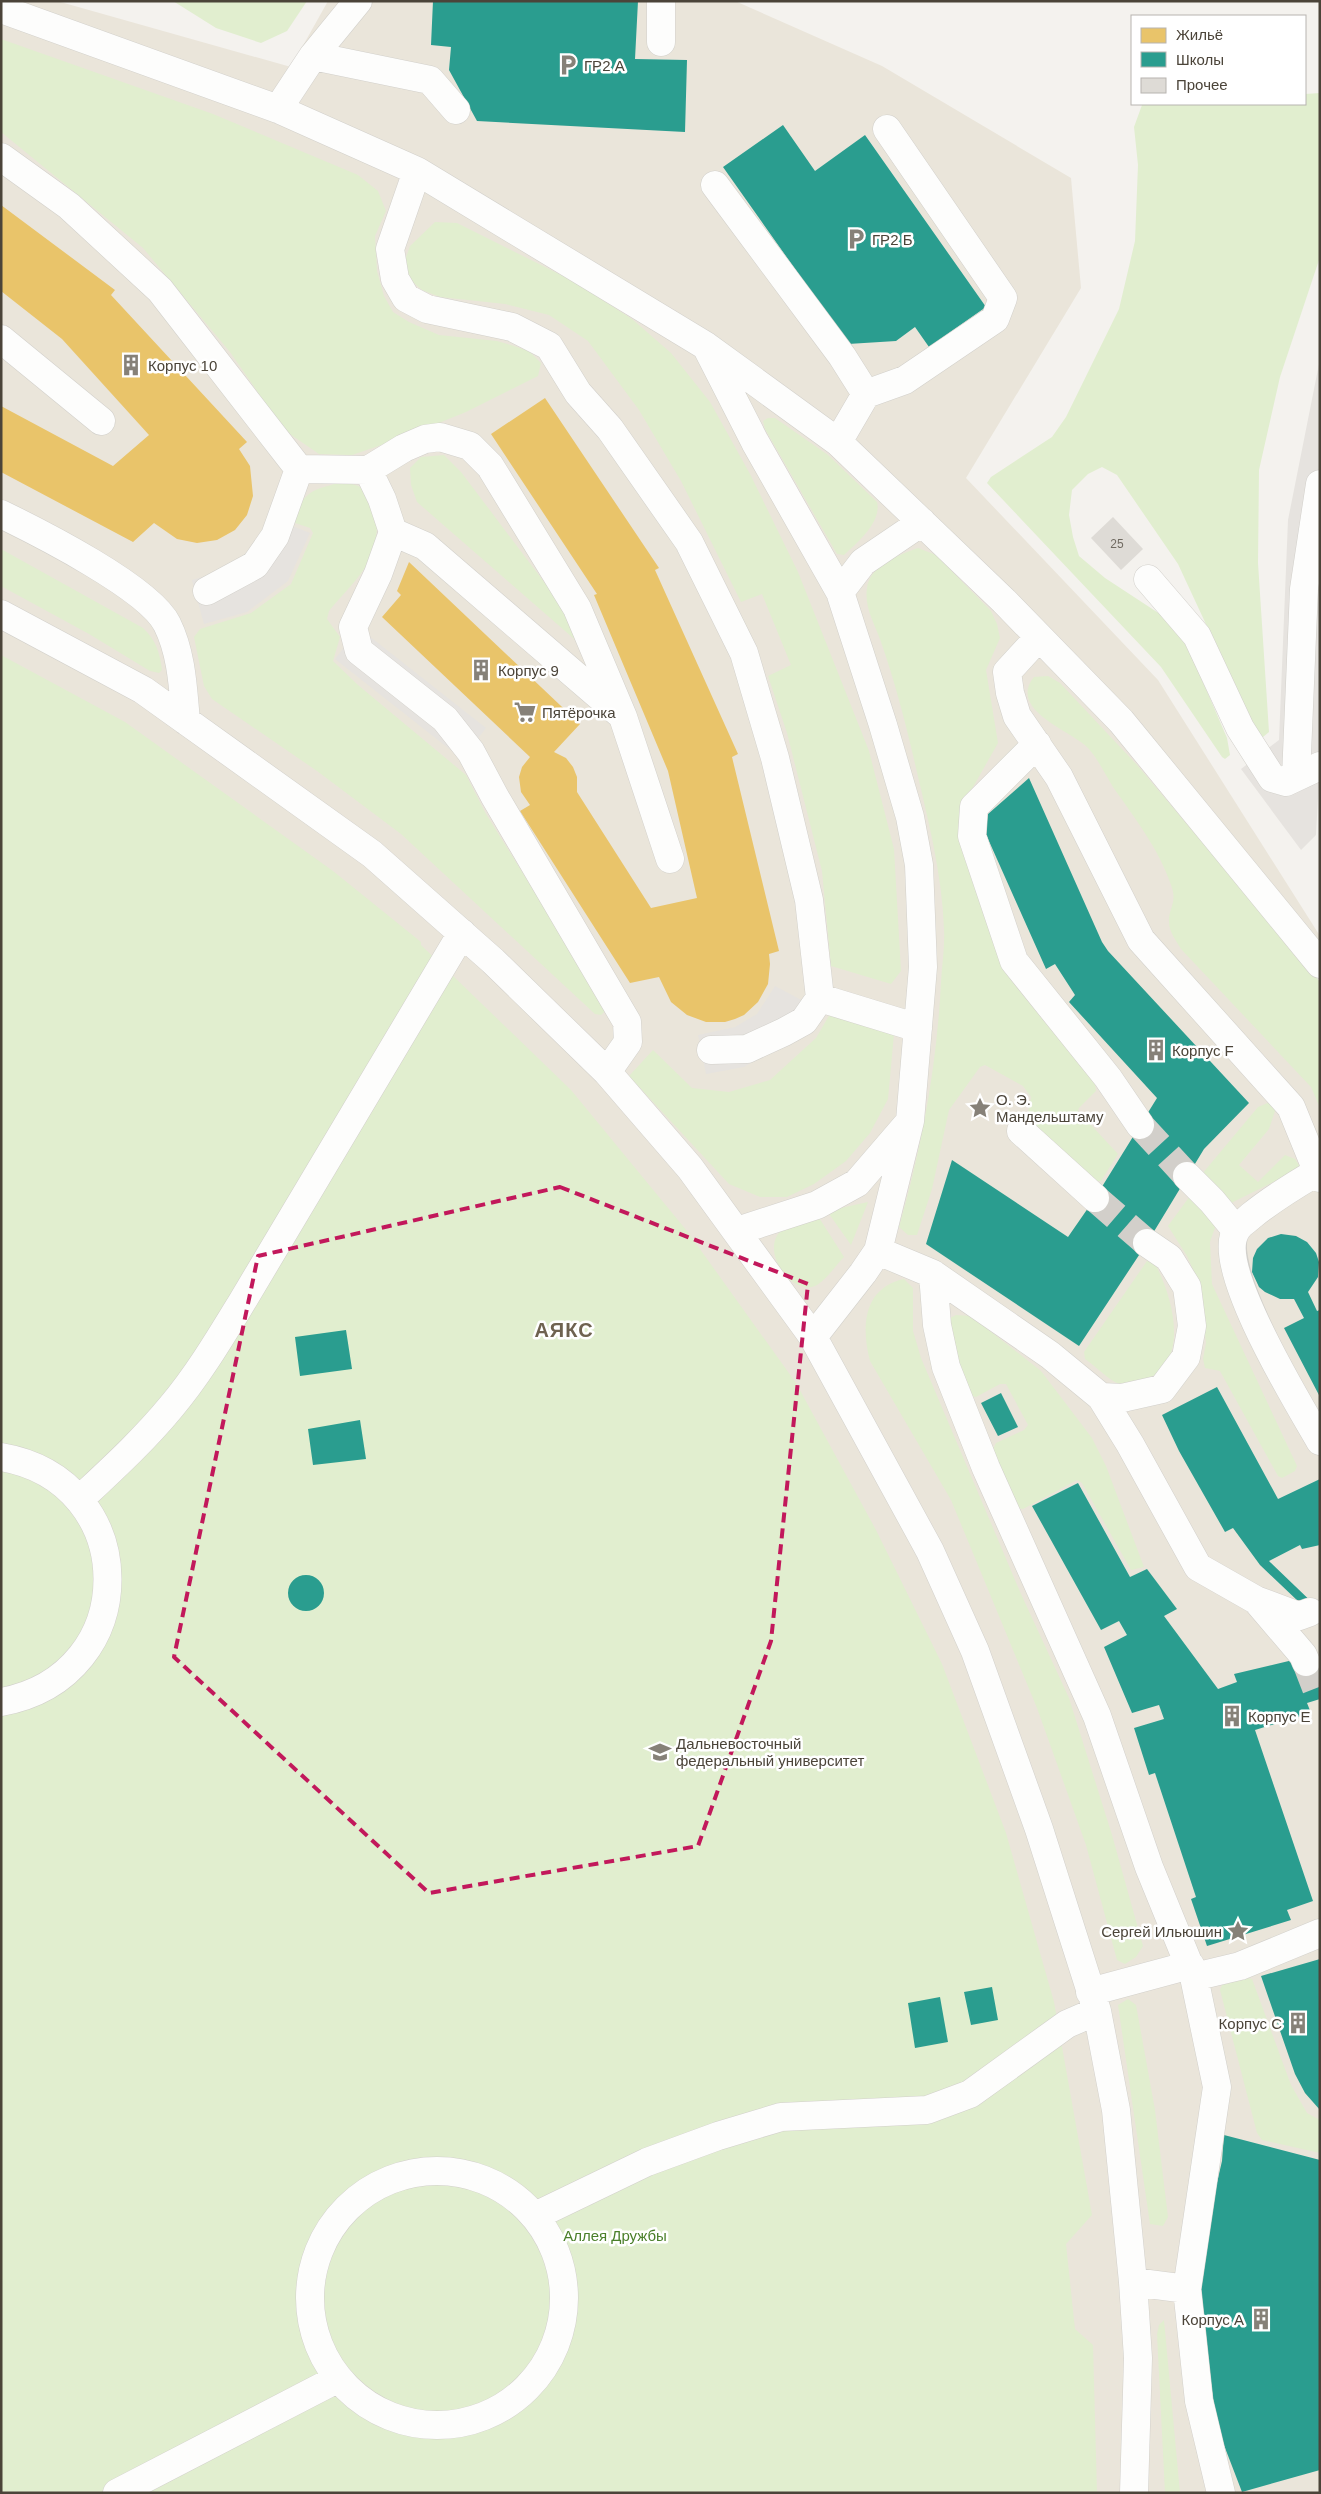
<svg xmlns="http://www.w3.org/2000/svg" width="1321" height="2494" font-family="Arial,sans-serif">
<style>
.education{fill:#eae5da}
.green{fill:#e1eecf}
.parking{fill:#e6e3df}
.homes{fill:#e9c46a}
.schools{fill:#2a9d8f}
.building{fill:#dedbd6}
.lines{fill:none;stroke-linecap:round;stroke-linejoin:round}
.minor-tunnel{stroke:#d2cfca;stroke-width:28;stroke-dasharray:28 14;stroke-linecap:butt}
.minor-casing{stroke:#d2d0cb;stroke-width:29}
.minor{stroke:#fdfdfc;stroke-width:28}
.marked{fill:none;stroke:#c2185b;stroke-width:4;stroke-dasharray:10 6;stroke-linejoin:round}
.labels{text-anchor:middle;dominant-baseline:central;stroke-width:5;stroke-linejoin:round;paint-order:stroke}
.number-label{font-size:12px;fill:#706a61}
.poi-label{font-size:15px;fill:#4b4439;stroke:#fff;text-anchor:start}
.park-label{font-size:15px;fill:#4a7f2a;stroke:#fff}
.district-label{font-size:20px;font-weight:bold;letter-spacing:1px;fill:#6e6250;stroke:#fff}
</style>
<rect width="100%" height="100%" fill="#f4f2ee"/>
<path class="education" d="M 1,1 L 57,1 L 291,67 L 328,1 L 735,1 L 882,66 L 1071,178 L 1081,288 L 966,478 L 1158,680 L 1320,936 L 1320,952 L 1295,973 L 1320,1010 L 1320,2493 L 1,2493 Z"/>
<path class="green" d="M 173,1 L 307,1 L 287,31 L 261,43 L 216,28 Z
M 1,39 L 213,114 L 358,175 L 378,191 L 386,211 L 375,236 L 377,271 L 384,296 L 393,312 L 409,322 L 439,335 L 497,341 L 514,346 L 529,351 L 541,363 L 538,376 L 466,412 L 399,439 L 352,455 L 319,454 L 284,430 L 230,352 L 143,248 L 1,132 Z
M 1320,93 L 1320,257 L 1280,377 L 1259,470 L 1258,563 L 1269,732 L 1263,737 L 1257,734 L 1178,564 L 1117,475 L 1102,467 L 1088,474 L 1072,490 L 1069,515 L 1073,537 L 1079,556 L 1105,578 L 1163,616 L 1185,640 L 1227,738 L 1230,755 L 1225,759 L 1222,757 L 1161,667 L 987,483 L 991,477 L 1052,437 L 1066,417 L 1119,309 L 1135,241 L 1138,165 L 1134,127 L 1142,105 L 1305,104 L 1305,94 Z
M 435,222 L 457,223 L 573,281 L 632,319 L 671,353 L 710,402 L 750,474 L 798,572 L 869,751 L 894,849 L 901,971 L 891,984 L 831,966 L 822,871 L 787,733 L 768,676 L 791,665 L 762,594 L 741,602 L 681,481 L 639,410 L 588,341 L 549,315 L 505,304 L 440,297 L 422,290 L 407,277 L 404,263 L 410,246 Z
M 768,418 L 775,418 L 828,455 L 877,502 C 882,522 857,543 844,555 L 837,554 L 765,429 L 763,421 Z
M 444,455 L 461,472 L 569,615 L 580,644 L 417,502 L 411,485 L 410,468 L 421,457 Z
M 343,482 C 348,483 354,484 358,486 C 384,498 379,543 368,563 C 358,580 341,596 329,611 L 327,619 L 340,637 L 333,661 L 358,685 L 466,775 L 486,814 L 595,989 L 606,1010 L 601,1015 L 595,1014 L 401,834 L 317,771 L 212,699 L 204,686 L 194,637 L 200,629 L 251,613 L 291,584 L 313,533 L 310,528 L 292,522 C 305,490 311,490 343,482 Z
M 918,548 L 936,555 L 991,611 L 997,624 L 1000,638 L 986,670 L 998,743 L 964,803 L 1001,957 L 1015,985 L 1095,1084 L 1096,1091 L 1079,1108 L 1078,1111 L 1118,1154 L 1101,1181 L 1097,1181 L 1037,1134 L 1027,1119 L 1031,1097 L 1023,1086 L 985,1065 L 980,1067 L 949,1110 L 932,1189 L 917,1235 L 908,1235 L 899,1227 C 922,1147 937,1064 941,982 C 942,964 945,946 944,929 C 942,870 926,812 913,755 C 904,717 894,679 881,642 C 875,624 864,608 867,588 C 870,565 899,555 918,548 Z
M 1,549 L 143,628 C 156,640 160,653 162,670 L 159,673 L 150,671 L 89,634 L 1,586 Z
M 1,655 L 125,722 L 333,871 L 421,942 L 421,945 L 571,1090 L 687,1231 L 796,1383 L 876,1530 L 942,1664 L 1006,1833 L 1054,2002 L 1092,2215 L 1066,2244 L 1075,2329 L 1093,2345 L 1097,2493 L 1,2493 Z
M 1048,676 L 1060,683 L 1137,765 L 1320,982 L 1320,1108 L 1311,1087 L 1181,949 C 1176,940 1169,932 1169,922 C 1168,908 1178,903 1171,885 C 1159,849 1134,817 1113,787 C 1105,774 1098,759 1088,748 C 1072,731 1007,710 1034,677 Z
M 830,1014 L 894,1034 L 888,1099 L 870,1133 L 846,1161 L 814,1184 L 787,1197 L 760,1197 L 729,1184 L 629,1076 L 653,1050 L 692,1088 L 729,1092 L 770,1080 L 816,1038 Z
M 1270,1102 L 1276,1108 L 1269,1129 L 1239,1165 L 1258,1182 L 1285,1155 L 1295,1159 L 1299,1165 L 1298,1170 L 1229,1204 L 1202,1174 L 1258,1107 Z
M 1190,1196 L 1219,1216 L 1210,1242 L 1212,1284 L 1297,1466 L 1295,1471 L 1282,1478 L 1278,1476 L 1220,1371 L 1205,1368 L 1203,1359 L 1206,1343 L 1199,1283 L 1187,1256 L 1168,1226 Z
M 868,1202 L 851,1245 L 827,1211 Z
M 816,1213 L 844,1257 C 836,1265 827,1279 817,1285 C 793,1299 756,1248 784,1228 C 793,1222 806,1218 816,1213 Z
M 1147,1261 L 1154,1262 C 1172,1294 1192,1362 1145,1380 C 1137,1383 1127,1387 1119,1384 C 1107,1379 1096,1366 1085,1359 L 1084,1352 Z
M 904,1279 L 913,1288 L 913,1331 L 921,1358 L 1021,1594 L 1069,1698 L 1112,1835 L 1143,1946 L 1136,1957 L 1125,1964 L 1117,1960 L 1086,1845 L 1037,1708 L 951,1500 L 870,1361 C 861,1327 863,1288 904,1279 Z
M 956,1315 L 971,1316 L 1041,1371 L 1092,1438 L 1106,1466 L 1144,1567 L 1131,1570 L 1082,1483 L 1077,1480 L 1023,1509 L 1018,1508 L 993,1449 L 996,1443 L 1024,1430 L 1028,1425 L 1006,1384 L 1000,1384 L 976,1397 L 972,1396 L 955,1361 L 946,1320 Z
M 1243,1977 L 1252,1979 L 1291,2085 L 1307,2113 L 1320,2120 L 1320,2153 L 1262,2140 L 1257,2133 L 1220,1990 L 1222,1985 L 1233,1978 Z
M 1128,1999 L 1136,2005 L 1155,2110 L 1168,2217 L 1163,2226 L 1150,2224 L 1118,2005 Z
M 1164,2320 L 1180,2493 L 1165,2493 L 1157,2334 L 1159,2325 Z"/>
<path class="parking" d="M 1320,359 L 1320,761 L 1316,835 L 1301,850 L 1241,769 L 1279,740 L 1288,520 Z
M 272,518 L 310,533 L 288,581 L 247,612 L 204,624 L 192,580 L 232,568 L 255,550 Z
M 359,628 L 486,728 L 462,759 L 335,659 Z
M 775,986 L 807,1003 L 784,1044 L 744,1067 L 706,1074 L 698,1035 L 735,1027 L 757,1014 Z"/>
<path class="homes" d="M 1,205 L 115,290 L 111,295 L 247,442 L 239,449 L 250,466 L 253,496 L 247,515 L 235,530 L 217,540 L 197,543 L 177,539 L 154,523 L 133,542 L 1,472 L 1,406 L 113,466 L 149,435 L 62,339 L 1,291 Z
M 545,398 L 659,568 L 655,570 L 738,754 L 732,757 L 779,951 L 769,954 L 770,964 L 768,984 L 758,1002 L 744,1015 L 735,1019 L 725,1022 L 706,1022 L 687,1015 L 671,1002 L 659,977 L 630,983 L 520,811 L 530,805 L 521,792 L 519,777 L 522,767 L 530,757 L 382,617 L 401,595 L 397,591 L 409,562 L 580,724 L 554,752 L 566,758 L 573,767 L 577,777 L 577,792 L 651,908 L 697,898 L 668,771 L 594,595 L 597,594 L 491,434 Z"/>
<path class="schools" d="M 433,1 L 638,1 L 635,59 L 687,60 L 685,132 L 477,121 L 449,70 L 451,47 L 431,45 Z
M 783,125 L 815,171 L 865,135 L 986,307 L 929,347 L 915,327 L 896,341 L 848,344 L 723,167 Z
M 1029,778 L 1102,942 L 1108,951 L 1249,1103 L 1204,1149 L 1147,1243 L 1079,1346 L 926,1244 L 952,1160 L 1068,1237 L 1095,1198 L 1157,1098 L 1069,1002 L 1075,995 L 1055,964 L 1046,969 L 980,821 Z
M 1281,1234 L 1296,1236 L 1307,1242 L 1316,1253 L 1319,1262 L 1318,1277 L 1308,1292 L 1317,1311 L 1320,1310 L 1320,1397 L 1284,1328 L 1304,1318 L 1294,1299 L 1280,1299 L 1265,1292 L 1259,1287 L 1252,1272 L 1253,1258 L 1257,1249 L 1268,1238 Z
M 346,1330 L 352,1369 L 300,1376 L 295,1337 Z
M 1217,1387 L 1278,1499 L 1320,1479 L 1320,1545 L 1302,1549 L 1300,1545 L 1269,1561 L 1320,1610 L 1320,1622 L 1260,1565 L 1233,1528 L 1225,1532 L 1179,1451 L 1162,1415 Z
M 1001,1393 L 1018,1427 L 998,1436 L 981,1403 Z
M 360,1420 L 366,1459 L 313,1465 L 308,1429 Z
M 1078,1483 L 1130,1577 L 1147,1569 L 1177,1609 L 1164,1616 L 1218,1689 L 1237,1682 L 1234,1674 L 1293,1660 L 1295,1666 L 1320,1658 L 1320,1699 L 1307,1703 L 1311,1713 L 1255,1730 L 1313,1901 L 1287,1910 L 1291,1920 L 1207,1946 L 1191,1899 L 1196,1897 L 1155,1773 L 1149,1775 L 1134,1728 L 1164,1719 L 1159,1705 L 1132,1713 L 1104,1647 L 1127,1635 L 1119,1621 L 1101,1630 L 1032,1506 Z
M288 1593a18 18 0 1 1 36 0a18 18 0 1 1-36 0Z
M 1320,1959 L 1320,2110 L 1305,2093 L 1295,2074 L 1261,1976 Z
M 992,1987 L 998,2020 L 971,2025 L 964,1992 Z
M 940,1997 L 948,2042 L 915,2048 L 908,2003 Z
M 1224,2135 L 1320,2160 L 1320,2470 L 1242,2492 L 1217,2427 L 1199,2297 L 1210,2213 L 1222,2161 Z"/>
<path class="building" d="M 1113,517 L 1143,549 L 1121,570 L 1091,538 Z"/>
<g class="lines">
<path class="minor-tunnel" d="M 1140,1125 L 1187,1176
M 1095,1198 L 1147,1243
M 1306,1662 L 1320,1698"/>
<g class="minor-casing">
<path id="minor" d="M 661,1 L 661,42
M 1,9 L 278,109 L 417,171 L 706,346 L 838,442 L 1004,601 L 1121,721 L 1320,964
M 313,56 L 430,80 L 456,110
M 278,109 L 313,56 L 358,1
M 1,157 L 69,206 L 160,290 L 299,469
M 417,171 L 390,249 L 395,279 L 406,298 L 427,309 L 512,327 L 549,346 L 578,393 L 610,429 L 689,542 L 744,653 L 775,758 L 809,900 L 820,998 L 918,1028
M 715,185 L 842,356 L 866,394 L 838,442
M 1,339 L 101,421
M 708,350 L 755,442 L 840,592
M 866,394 L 905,380 L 995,319 L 1003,298 L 887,129
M 368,470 L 404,448 L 425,439 L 440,437 L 470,446 L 490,466 L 577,608 L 623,717 L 670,859
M 1,514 C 40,533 149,588 167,624 C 182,654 183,689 186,721
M 393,532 L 425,546 L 619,713
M 1148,579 L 1197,636 L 1240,728 L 1272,778 L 1286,782 L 1320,766
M 207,591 L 255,565 L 275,536 L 299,469 L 368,470 L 382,499 L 393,532 L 378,574 L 353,627 L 359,651 L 445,719 L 471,752 L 495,797 L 627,1022 L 628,1042 L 607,1072
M 1,614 L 143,690 L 372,854 L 493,961 L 607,1072 L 690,1168 L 813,1337 L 930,1551 L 975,1651 L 1039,1829 L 1097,2011 L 1116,2110 L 1133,2282 L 1138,2358 L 1134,2493
M 1039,637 L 1007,672 L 1010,693 L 1017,716 L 1059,777 L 1141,940 L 1291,1107 L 1320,1178
M 1037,744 L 974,807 L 972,836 L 1014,961 L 1108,1078 L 1140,1125
M 1296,777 L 1304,589 L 1320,484
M 711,1050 L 747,1049 L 784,1032 L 804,1021 L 820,998
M 1021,1131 L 1095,1198
M 1317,1172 C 1293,1186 1272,1199 1251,1216 C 1247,1220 1240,1224 1237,1229 C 1212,1264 1300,1406 1320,1441
M 1187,1176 L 1212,1201 L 1236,1230
M 737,1231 L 817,1205 L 857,1183 L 906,1126
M 878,1251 L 933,1274 L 937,1325 L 946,1367 L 986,1468 L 1097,1716 L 1149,1867 L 1194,1977 L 1217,2087 L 1187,2289 L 1199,2401 L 1221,2493
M 933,1274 L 1050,1355 L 1101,1397 L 1130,1444 L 1198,1567 L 1256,1600 L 1299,1616 L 1310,1612
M 813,1337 L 863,1273 L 878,1251 L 910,1121 L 923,967 L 919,865 L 910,817 L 883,725 L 840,592 L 863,562 L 922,522
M 1101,1397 L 1122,1398 L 1162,1389 L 1186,1357 L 1192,1326 L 1187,1287 L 1169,1258 L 1147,1243
M 1,1457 C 142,1481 144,1676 1,1702
M 79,1500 C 111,1470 143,1441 171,1407 C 198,1375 220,1338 242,1302 L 462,933
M 1257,1601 L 1303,1655 L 1306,1662
M 1194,1977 L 1240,1966 L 1320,1933
M 1090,1992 L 1190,1965
M310 2298a127 127 0 1 1 254 0a127 127 0 1 1-254 0Z
M 535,2216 L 647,2162 L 718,2136 L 781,2117 L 927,2110 L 970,2094 L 1067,2024 L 1097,2011
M 1133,2282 L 1187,2289
M 117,2493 L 337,2379"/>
</g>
<use href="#minor" class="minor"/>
</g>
<path class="marked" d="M 560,1187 L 808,1284 L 771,1641 L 698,1846 L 429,1893 L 174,1657 L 258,1256 Z"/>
<defs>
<g id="parking-bare" transform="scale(1.725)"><path d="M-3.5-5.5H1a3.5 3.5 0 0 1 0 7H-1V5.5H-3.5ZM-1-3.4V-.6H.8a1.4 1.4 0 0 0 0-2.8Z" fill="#868178" stroke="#fff" stroke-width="2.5" paint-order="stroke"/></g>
<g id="building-bare" transform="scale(1.725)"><path d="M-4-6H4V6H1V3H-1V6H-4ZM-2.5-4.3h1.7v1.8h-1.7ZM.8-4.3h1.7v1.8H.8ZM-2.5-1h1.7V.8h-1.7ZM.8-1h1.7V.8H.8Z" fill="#868178" stroke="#fff" stroke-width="2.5" paint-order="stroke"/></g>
<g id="supermarket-bare" transform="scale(1.725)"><path d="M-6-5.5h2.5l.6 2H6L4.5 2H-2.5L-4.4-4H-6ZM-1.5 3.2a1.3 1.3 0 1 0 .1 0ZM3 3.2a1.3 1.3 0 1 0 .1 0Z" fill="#868178" stroke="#fff" stroke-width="2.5" paint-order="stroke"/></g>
<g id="sight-bare" transform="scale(1.725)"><path d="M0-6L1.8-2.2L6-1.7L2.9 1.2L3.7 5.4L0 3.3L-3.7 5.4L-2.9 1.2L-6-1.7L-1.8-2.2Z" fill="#868178" stroke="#fff" stroke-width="2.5" paint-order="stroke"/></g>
<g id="university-bare" transform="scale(1.725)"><path d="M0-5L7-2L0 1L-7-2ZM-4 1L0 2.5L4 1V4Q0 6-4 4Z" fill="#868178" stroke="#fff" stroke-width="2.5" paint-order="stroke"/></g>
</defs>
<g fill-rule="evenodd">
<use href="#parking-bare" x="568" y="65"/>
<use href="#parking-bare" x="856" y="239"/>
<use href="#building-bare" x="131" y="365"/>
<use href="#building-bare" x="481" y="670"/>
<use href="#supermarket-bare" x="525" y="712"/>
<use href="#building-bare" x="1156" y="1050"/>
<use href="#sight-bare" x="980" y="1108"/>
<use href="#building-bare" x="1232" y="1716"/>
<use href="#university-bare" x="660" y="1752"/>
<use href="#sight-bare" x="1238" y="1931"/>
<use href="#building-bare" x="1298" y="2023"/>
<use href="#building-bare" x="1261" y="2319"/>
</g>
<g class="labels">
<g class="number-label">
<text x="1117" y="544">25</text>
</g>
<g class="poi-label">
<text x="584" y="65">ГР2 А</text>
<text x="872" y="239">ГР2 Б</text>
<text x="148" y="365">Корпус 10</text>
<text x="498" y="670">Корпус 9</text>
<text x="542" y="712">Пятёрочка</text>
<text x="1172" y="1050">Корпус F</text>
<text x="996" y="1099">О. Э.<tspan x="996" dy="17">Мандельштаму</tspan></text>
<text x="1248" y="1716">Корпус E</text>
<text x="676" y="1743">Дальневосточный<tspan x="676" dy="17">федеральный университет</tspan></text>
<text x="1222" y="1931" text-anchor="end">Сергей Ильюшин</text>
<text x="1282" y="2023" text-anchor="end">Корпус C</text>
<text x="1244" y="2319" text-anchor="end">Корпус A</text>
</g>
<g class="park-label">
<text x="615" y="2235">Аллея Дружбы</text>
</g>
<g class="district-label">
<text x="564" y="1330">АЯКС</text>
</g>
</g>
<rect width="1321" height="2494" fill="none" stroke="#4b4439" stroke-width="5"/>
<rect x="1131" y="15" width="175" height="90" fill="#ffffff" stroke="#b7b4b0"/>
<rect x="1141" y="28" width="25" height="15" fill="#e9c46a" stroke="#b7b4b0"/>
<text x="1176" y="40" font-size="15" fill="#4b4439">Жильё</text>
<rect x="1141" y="52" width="25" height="15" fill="#2a9d8f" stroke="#b7b4b0"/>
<text x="1176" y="65" font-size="15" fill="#4b4439">Школы</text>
<rect x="1141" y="78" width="25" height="15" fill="#dedbd6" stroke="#b7b4b0"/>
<text x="1176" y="90" font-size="15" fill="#4b4439">Прочее</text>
</svg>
